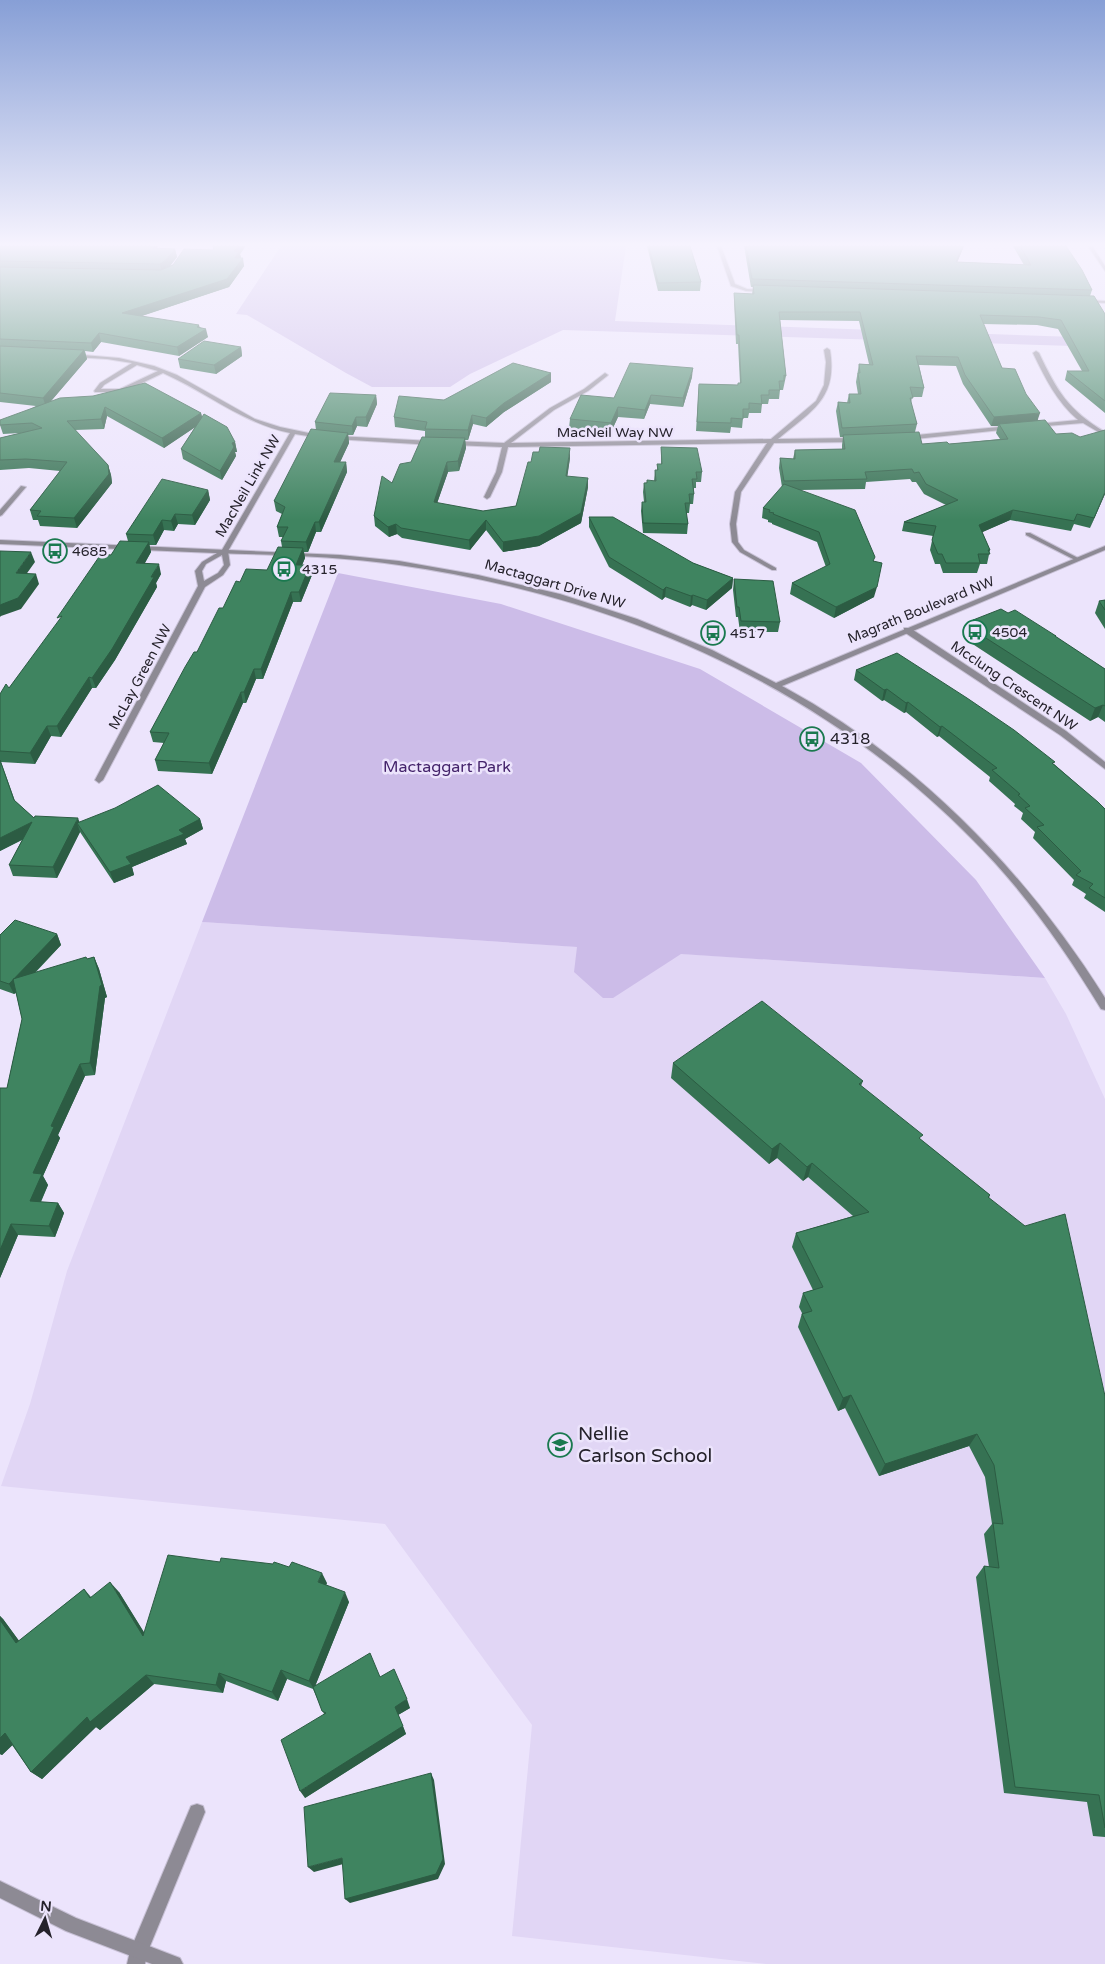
<svg xmlns="http://www.w3.org/2000/svg" width="1105" height="1964" font-family="'Varela Round',sans-serif">
<style>
.built{fill:#e1d6f5}
.green{fill:#ccbce8}
.lines{fill:none;stroke-linecap:round;stroke-linejoin:round}
.minor-casing{stroke:#c8c1d6;stroke-width:2}
.tertiary-casing{stroke:#c8c1d6;stroke-width:2}
.minor{fill:#8d8a94;fill-rule:evenodd}
.tertiary{fill:#8d8a94;fill-rule:evenodd}
.wall{fill:#367253;fill-rule:evenodd}
.shaded-wall{fill:#2c5c43}
.building{fill:#3f8460;stroke:#2c5c43}
.labels{text-anchor:middle;dominant-baseline:central;stroke-width:5;stroke-linejoin:round;paint-order:stroke}
.far-street-label{font-size:14px;fill:#25222b;stroke:#ece4fc}
.far-poi-label{font-size:14px;fill:#25222b;stroke:#ece4fc;text-anchor:start}
.poi-label{font-size:16px;fill:#25222b;stroke:#ece4fc;text-anchor:start}
.park-label{font-size:16px;fill:#44236b;stroke:#ece4fc}
.near-poi-label{font-size:19px;fill:#25222b;stroke:#ece4fc;text-anchor:start}
</style>
<rect width="100%" height="100%" fill="#ece4fc"/>
<path class="built" d="M 202,922 L 1045,978 L 1066,1014 L 1105,1099 L 1105,1964 L 766,1964 L 512,1936 L 532,1725 L 385,1524 L 1,1486 L 30,1404 L 67,1271 Z"/>
<path class="green" d="M 281,246 L 626,246 L 615,321 L 1105,338 L 1105,347 L 563,330 L 470,374 L 450,387 L 372,387 L 346,373 L 247,315 L 236,314 Z
M 338,573 L 501,604 L 700,669 L 861,763 L 976,880 L 1045,978 L 681,954 L 613,998 L 603,998 L 574,972 L 577,947 L 202,922 Z"/>
<g class="lines">
<g class="minor-casing">
<path id="minor" d="M 717,246 L 721,246 L 735,284 L 747,289 L 766,290 L 766,292 L 746,291 L 731,286 Z
M 1088,246 L 1092,246 L 1105,266 L 1105,271 Z
M 1086,300 L 1105,301 L 1105,303 L 1084,302 Z
M 827,348 L 830,350 C 838,399 811,411 778,439 L 855,438 L 858,440 L 855,442 L 774,443 L 741,492 L 736,524 L 738,542 L 744,550 L 776,568 L 776,570 L 772,570 L 740,552 L 732,542 L 730,524 L 735,492 L 767,443 L 508,447 L 502,472 L 490,497 L 487,499 L 484,497 L 496,472 L 502,447 L 452,445 L 449,443 L 452,441 L 504,443 L 550,408 L 584,389 L 605,373 L 608,375 L 607,376 L 588,391 L 554,410 L 511,443 L 771,439 L 816,401 L 824,385 L 826,362 L 824,350 Z
M 1036,351 L 1039,353 C 1057,391 1068,410 1105,432 L 1105,436 L 1083,423 L 1034,427 L 1033,426 L 1036,424 L 1078,420 C 1057,402 1045,378 1033,353 Z
M 71,354 L 119,358 L 154,366 L 177,375 L 255,419 L 280,427 L 323,436 L 320,438 L 295,434 L 228,551 L 230,565 L 223,575 L 205,587 L 103,780 L 99,783 L 95,780 L 198,586 L 195,571 L 202,562 L 222,550 L 290,433 C 240,422 208,393 163,373 L 123,392 L 95,392 L 94,391 L 100,383 L 132,363 L 107,359 L 73,357 L 70,355 ZM 137,365 L 158,371 L 120,389 L 101,389 L 104,385 ZM 222,555 L 224,565 L 218,573 L 204,581 L 202,571 L 206,564 Z
M 1009,426 L 1012,428 L 1011,429 L 906,440 L 903,438 L 906,436 Z
M 337,436 L 432,441 L 435,443 L 432,445 L 335,439 L 335,437 Z
M 21,486 L 26,487 L 2,515 L 0,516 L 0,510 Z
M 1026,533 L 1030,533 L 1080,559 L 1075,560 L 1026,535 Z
M 904,628 L 910,628 L 1066,731 L 1105,762 L 1105,769 L 1060,735 L 904,632 Z
M 197,1804 L 203,1806 L 205,1812 L 148,1951 L 145,1964 L 127,1964 L 130,1951 L 191,1806 Z"/>
</g>
<g class="tertiary-casing">
<path id="tertiary" d="M 0,540 L 340,555 L 399,561 L 478,575 L 560,594 L 637,619 L 712,650 L 776,683 L 1105,546 L 1105,550 L 782,686 C 916,759 1024,869 1105,998 L 1105,1010 L 1101,1009 C 1064,948 1022,888 971,838 C 817,682 614,596 399,565 C 338,556 276,555 215,553 C 143,550 72,547 0,544 Z
M 0,1881 L 76,1918 L 180,1958 L 183,1964 L 152,1964 L 66,1931 L 0,1898 Z"/>
</g>
<use href="#minor" class="minor"/>
<use href="#tertiary" class="tertiary"/>
</g>
<path class="wall" d="M 0,246 L 175,249 L 177,257 L 169,266 L 214,250 L 213,246 L 245,246 L 243,250 L 240,254 L 244,266 L 229,287 L 141,316 L 200,327 L 208,337 L 179,356 L 101,342 L 93,352 L 85,351 L 87,359 L 51,401 L 201,413 L 202,417 L 235,442 L 237,452 L 235,452 L 236,456 L 222,480 L 183,459 L 181,449 L 195,427 L 164,448 L 107,416 L 104,429 L 75,430 L 108,465 L 111,475 L 112,483 L 77,528 L 40,526 L 38,520 L 33,520 L 30,510 L 60,471 L 29,468 L 0,470 L 0,438 L 20,433 L 3,434 L 0,425 L 36,406 L 0,402 Z
M 647,246 L 690,246 L 701,282 L 700,291 L 658,291 Z
M 744,246 L 964,246 L 957,262 L 1024,265 L 1013,246 L 1066,246 L 1092,290 L 1090,296 L 1105,314 L 1105,413 L 1065,380 L 1067,371 L 1082,371 L 1058,329 L 1037,325 L 983,324 L 1002,368 L 1038,420 L 1056,434 L 1105,494 L 1090,528 L 1074,524 L 1071,531 L 1010,520 L 982,532 L 990,550 L 987,564 L 980,564 L 977,573 L 943,573 L 940,564 L 935,564 L 930,550 L 933,536 L 902,531 L 904,522 L 946,505 L 924,494 L 916,482 L 912,482 L 910,479 L 866,482 L 865,489 L 800,490 L 874,561 L 874,597 L 834,618 L 790,594 L 792,583 L 826,567 L 817,542 L 772,524 L 772,523 L 768,522 L 768,520 L 762,518 L 763,508 L 782,487 L 779,468 L 780,458 L 793,459 L 795,450 L 842,449 L 842,445 L 843,437 L 840,437 L 836,411 L 838,402 L 847,403 L 849,394 L 858,394 L 856,382 L 859,364 L 869,364 L 859,321 L 780,320 L 786,376 L 783,390 L 780,390 L 779,399 L 769,399 L 768,404 L 762,404 L 761,413 L 749,413 L 748,418 L 743,418 L 742,428 L 731,427 L 730,433 L 696,431 L 699,384 L 737,385 L 740,383 L 738,344 L 736,344 L 734,301 L 734,293 L 752,294 L 753,287 L 751,287 ZM 919,365 L 956,366 L 963,384 L 991,426 L 998,426 L 996,433 L 1000,439 L 949,444 L 922,444 L 915,432 L 917,424 L 911,403 L 912,397 L 922,397 L 924,388 Z
M 241,347 L 242,356 L 216,374 L 180,368 L 178,359 Z
M 551,373 L 551,382 L 504,412 L 486,427 L 473,424 L 468,440 L 465,440 L 466,448 L 459,471 L 448,472 L 437,503 L 483,511 L 516,506 L 531,462 L 570,458 L 567,476 L 588,487 L 581,523 L 539,546 L 503,552 L 486,530 L 470,550 L 402,538 L 397,534 L 389,537 L 375,526 L 374,516 L 392,483 L 411,462 L 425,437 L 425,431 L 395,427 L 394,417 L 444,400 Z
M 692,377 L 683,407 L 650,404 L 644,419 L 618,417 L 611,432 L 569,428 L 570,419 L 614,398 Z
M 376,395 L 377,404 L 367,427 L 357,426 L 353,435 L 348,435 L 349,443 L 340,462 L 346,462 L 347,472 L 321,532 L 316,532 L 308,552 L 304,552 L 305,558 L 302,565 L 312,575 L 301,602 L 293,602 L 263,679 L 256,679 L 246,703 L 243,703 L 212,774 L 158,771 L 155,760 L 164,743 L 153,742 L 150,732 L 197,652 L 240,582 L 267,570 L 282,547 L 281,541 L 283,537 L 279,537 L 277,527 L 282,514 L 276,511 L 274,501 L 316,430 L 315,422 Z
M 661,447 L 702,472 L 701,482 L 696,482 L 696,488 L 694,488 L 694,494 L 693,504 L 690,504 L 689,513 L 686,513 L 688,524 L 687,534 L 643,533 L 641,511 L 642,502 L 644,502 L 643,492 L 644,483 L 654,481 L 655,470 L 657,470 L 657,464 L 661,464 Z
M 208,490 L 210,500 L 195,525 L 178,524 L 174,531 L 164,530 L 156,545 L 149,545 L 151,552 L 145,563 L 161,574 L 156,583 L 157,587 L 115,660 L 96,688 L 92,688 L 61,737 L 51,736 L 35,764 L 1,762 L 15,801 L 34,818 L 79,822 L 200,819 L 203,829 L 185,839 L 187,844 L 132,867 L 134,875 L 114,883 L 80,832 L 57,878 L 13,876 L 9,865 L 22,840 L 0,851 L 0,694 L 9,688 L 111,555 L 128,541 L 126,534 Z
M 589,517 L 693,563 L 733,578 L 732,588 L 706,610 L 692,605 L 690,607 L 665,597 L 662,600 L 609,567 L 589,527 Z
M 734,579 L 780,622 L 778,632 L 740,632 L 738,617 L 736,617 L 733,590 Z
M 1105,600 L 1105,629 L 1095,613 L 1099,601 Z
M 1008,613 L 1056,636 L 1056,637 L 1105,669 L 1105,722 L 1098,717 L 1090,721 L 971,643 L 973,636 L 969,633 L 973,620 Z
M 856,670 L 1054,764 L 1105,809 L 1105,912 L 1084,898 L 1086,894 L 1072,885 L 1074,880 L 1033,838 L 1035,832 L 1021,819 L 1023,813 L 1014,806 L 1015,804 L 989,781 L 990,777 L 939,736 L 937,737 L 906,712 L 904,713 L 884,700 L 882,701 L 854,680 Z
M 57,934 L 61,945 L 35,973 L 94,957 L 99,969 L 107,997 L 105,998 L 95,1075 L 85,1076 L 58,1135 L 60,1138 L 43,1176 L 48,1185 L 41,1202 L 58,1203 L 64,1213 L 55,1237 L 18,1235 L 0,1278 L 0,1088 L 7,1088 L 22,1019 L 16,993 L 14,994 L 0,989 L 0,935 Z
M 673,1063 L 863,1081 L 861,1086 L 921,1140 L 990,1195 L 989,1198 L 1105,1396 L 1105,1837 L 1093,1836 L 1087,1802 L 1004,1793 L 976,1577 L 984,1566 L 989,1567 L 984,1534 L 992,1524 L 985,1477 L 969,1446 L 879,1476 L 845,1408 L 838,1411 L 798,1327 L 802,1313 L 799,1307 L 803,1293 L 813,1290 L 792,1247 L 796,1233 L 853,1216 L 808,1177 L 803,1181 L 777,1158 L 769,1164 L 671,1078 Z
M 327,1583 L 326,1585 L 349,1602 L 315,1686 L 380,1677 L 410,1708 L 398,1715 L 406,1734 L 305,1798 L 324,1714 L 313,1689 L 287,1679 L 278,1701 L 226,1681 L 223,1693 L 154,1684 L 100,1730 L 96,1727 L 42,1779 L 31,1772 L 12,1745 L 2,1755 L 0,1754 L 0,1616 L 3,1619 L 19,1641 L 84,1589 L 91,1597 L 119,1592 L 144,1633 Z"/>
<path class="shaded-wall" d="M 153,246 L 158,246 L 154,256 L 152,248 Z
M 239,246 L 245,246 L 243,250 L 240,254 L 241,260 L 235,258 L 234,251 Z
M 963,246 L 964,246 L 954,270 L 956,262 Z
M 175,249 L 177,257 L 168,269 L 162,272 L 160,264 Z
M 243,258 L 244,266 L 229,287 L 124,322 L 122,313 Z
M 199,325 L 201,332 L 206,329 L 208,337 L 179,356 L 177,347 Z
M 99,333 L 101,342 L 93,352 L 91,343 Z
M 241,347 L 242,356 L 216,374 L 214,365 Z
M 84,350 L 87,359 L 46,407 L 43,398 Z
M 693,368 L 692,377 L 683,407 L 683,398 Z
M 551,373 L 551,382 L 504,412 L 486,427 L 486,418 L 504,403 Z
M 376,395 L 377,404 L 367,427 L 366,417 Z
M 651,395 L 650,404 L 644,419 L 645,410 Z
M 105,407 L 107,416 L 104,429 L 101,419 Z
M 618,407 L 618,417 L 611,432 L 611,423 Z
M 201,413 L 203,422 L 164,448 L 162,438 Z
M 1040,413 L 1037,422 L 999,424 L 998,426 L 991,426 L 994,417 Z
M 472,415 L 473,424 L 468,440 L 468,430 Z
M 356,417 L 357,426 L 353,435 L 352,426 Z
M 348,433 L 349,443 L 336,471 L 334,462 Z
M 465,438 L 466,448 L 459,471 L 458,461 Z
M 235,442 L 237,452 L 235,452 L 236,456 L 222,480 L 220,471 L 232,443 Z
M 570,448 L 570,458 L 566,486 L 566,476 Z
M 346,462 L 347,472 L 321,532 L 319,522 Z
M 447,462 L 448,472 L 434,512 L 434,502 Z
M 108,465 L 111,475 L 112,483 L 77,528 L 74,518 Z
M 588,478 L 588,487 L 581,523 L 539,546 L 503,552 L 503,542 Z
M 208,490 L 210,500 L 195,525 L 192,515 Z
M 1105,492 L 1105,494 L 1090,528 L 1094,518 Z
M 1013,510 L 1010,520 L 976,535 L 979,525 Z
M 175,514 L 178,524 L 174,531 L 171,521 Z
M 162,520 L 164,530 L 156,545 L 153,535 Z
M 486,520 L 486,530 L 470,550 L 469,540 Z
M 315,522 L 316,532 L 308,552 L 306,542 Z
M 396,524 L 397,534 L 389,537 L 388,527 Z
M 149,542 L 151,552 L 139,573 L 136,563 Z
M 303,548 L 305,558 L 298,575 L 296,565 Z
M 31,552 L 35,562 L 20,583 L 16,573 Z
M 159,564 L 161,574 L 156,583 L 157,587 L 115,660 L 96,688 L 92,678 Z
M 310,565 L 312,575 L 301,602 L 299,592 Z
M 36,574 L 39,584 L 21,609 L 1,616 L 0,617 L 0,605 Z
M 733,578 L 732,588 L 706,610 L 707,600 Z
M 666,587 L 665,597 L 662,600 L 663,590 Z
M 877,587 L 874,597 L 834,618 L 836,607 Z
M 291,592 L 293,602 L 263,679 L 261,669 Z
M 693,595 L 692,605 L 690,607 L 691,596 Z
M 254,669 L 256,679 L 246,703 L 244,692 Z
M 89,677 L 92,688 L 61,737 L 57,726 Z
M 887,689 L 884,700 L 882,701 L 884,690 Z
M 241,692 L 243,703 L 212,774 L 209,763 Z
M 908,702 L 906,712 L 904,713 L 906,703 Z
M 1103,705 L 1098,717 L 1090,721 L 1095,708 Z
M 47,726 L 51,736 L 35,764 L 30,753 Z
M 942,726 L 939,736 L 937,737 L 940,727 Z
M 78,818 L 82,829 L 77,823 L 80,832 L 57,878 L 53,867 Z
M 200,819 L 203,829 L 185,839 L 187,844 L 132,867 L 134,875 L 114,883 L 110,872 L 126,857 Z
M 32,822 L 37,832 L 0,851 L 0,838 Z
M 57,934 L 61,945 L 14,994 L 9,984 Z
M 94,957 L 99,969 L 107,997 L 105,998 L 95,1075 L 90,1063 Z
M 80,1064 L 85,1076 L 58,1135 L 60,1138 L 43,1176 L 48,1185 L 36,1212 L 30,1201 L 33,1173 L 51,1126 Z
M 780,1143 L 777,1158 L 769,1164 L 772,1149 Z
M 812,1163 L 808,1177 L 803,1181 L 807,1167 Z
M 58,1203 L 64,1213 L 55,1237 L 49,1226 Z
M 11,1224 L 18,1235 L 0,1278 L 0,1250 Z
M 851,1395 L 845,1408 L 838,1411 L 843,1398 Z
M 977,1434 L 969,1446 L 879,1476 L 885,1464 Z
M 322,1573 L 327,1583 L 323,1592 L 318,1582 Z
M 110,1582 L 119,1592 L 152,1645 L 143,1636 Z
M 345,1592 L 349,1602 L 314,1689 L 309,1681 Z
M 0,1616 L 3,1619 L 28,1653 L 16,1643 L 0,1620 Z
M 281,1670 L 287,1679 L 278,1701 L 272,1692 Z
M 219,1673 L 226,1681 L 223,1693 L 216,1685 Z
M 146,1675 L 154,1684 L 100,1730 L 96,1727 L 42,1779 L 31,1772 L 87,1717 Z
M 407,1699 L 410,1708 L 398,1715 L 395,1707 Z
M 403,1726 L 406,1734 L 305,1798 L 300,1791 Z
M 5,1733 L 17,1741 L 2,1755 L 0,1754 L 0,1738 Z
M 431,1773 L 434,1780 L 445,1864 L 438,1879 L 350,1903 L 345,1899 Z
M 342,1858 L 347,1863 L 314,1872 L 308,1867 Z"/>
<path class="building" d="M 0,246 L 153,246 L 152,248 L 175,249 L 166,260 L 160,264 L 0,261 Z
M 213,246 L 239,246 L 234,251 L 239,252 L 235,258 L 243,258 L 227,279 L 122,313 L 199,325 L 197,327 L 206,329 L 177,347 L 99,333 L 91,343 L 0,339 L 0,267 L 161,270 L 173,265 L 184,249 L 214,250 Z
M 649,246 L 690,246 L 701,282 L 658,283 Z
M 746,246 L 963,246 L 956,262 L 1031,265 L 1020,246 L 1066,246 L 1082,270 L 1092,290 L 752,279 Z
M 753,285 L 1094,296 L 1105,314 L 1105,401 L 1067,371 L 1089,371 L 1061,320 L 1039,317 L 980,315 L 1002,368 L 1015,369 L 1026,394 L 1040,413 L 994,417 L 965,375 L 958,357 L 916,356 L 924,388 L 910,387 L 913,398 L 910,398 L 917,424 L 842,428 L 838,402 L 850,403 L 849,394 L 861,394 L 858,373 L 860,373 L 859,364 L 873,365 L 860,312 L 779,312 L 786,376 L 784,375 L 784,381 L 779,381 L 780,390 L 769,390 L 769,395 L 761,395 L 762,404 L 749,403 L 749,409 L 743,409 L 743,419 L 731,418 L 731,423 L 697,422 L 699,384 L 738,385 L 738,383 L 741,383 L 739,335 L 737,335 L 734,293 L 754,294 Z
M 204,341 L 241,347 L 214,365 L 178,359 Z
M 0,346 L 84,350 L 43,398 L 0,393 Z
M 513,363 L 551,373 L 504,403 L 486,418 L 472,415 L 468,430 L 425,429 L 427,422 L 394,417 L 399,396 L 444,400 Z
M 630,363 L 693,368 L 683,398 L 651,395 L 645,410 L 618,407 L 611,423 L 570,419 L 581,395 L 614,398 Z
M 145,383 L 201,413 L 162,438 L 105,407 L 101,419 L 67,421 L 108,465 L 109,474 L 74,518 L 37,516 L 41,511 L 30,510 L 67,462 L 26,459 L 0,460 L 0,438 L 42,428 L 32,423 L 0,425 L 0,420 L 60,398 L 93,396 Z
M 330,393 L 376,395 L 366,417 L 356,417 L 352,426 L 315,422 Z
M 204,414 L 227,427 L 235,442 L 232,443 L 234,447 L 220,471 L 181,449 Z
M 1045,420 L 1056,434 L 1072,433 L 1080,437 L 1105,430 L 1105,492 L 1094,518 L 1077,514 L 1074,521 L 1013,510 L 979,525 L 990,550 L 988,550 L 990,554 L 978,554 L 980,563 L 946,563 L 942,554 L 938,554 L 932,540 L 936,526 L 904,522 L 958,500 L 926,484 L 919,472 L 914,473 L 912,469 L 865,472 L 867,479 L 784,481 L 780,458 L 795,459 L 795,450 L 845,449 L 843,435 L 919,432 L 922,444 L 947,442 L 949,444 L 1008,439 L 999,424 Z
M 311,429 L 348,433 L 334,462 L 346,462 L 319,522 L 315,522 L 306,542 L 281,541 L 288,527 L 277,527 L 285,507 L 274,501 Z
M 422,437 L 465,438 L 458,461 L 447,462 L 434,502 L 483,511 L 516,506 L 528,462 L 531,462 L 533,452 L 539,452 L 540,447 L 570,448 L 566,476 L 588,478 L 581,513 L 539,536 L 503,542 L 486,520 L 469,540 L 401,528 L 396,524 L 388,527 L 374,516 L 382,476 L 392,483 L 400,464 L 411,462 Z
M 661,447 L 697,448 L 702,472 L 696,472 L 697,479 L 692,479 L 694,494 L 689,494 L 690,503 L 685,503 L 688,524 L 643,523 L 642,502 L 646,502 L 644,483 L 647,483 L 647,480 L 656,481 L 655,470 L 658,470 L 657,464 L 662,464 Z
M 162,479 L 208,490 L 192,515 L 175,514 L 171,521 L 162,520 L 153,535 L 126,534 Z
M 784,484 L 855,510 L 875,557 L 873,561 L 882,563 L 877,587 L 836,607 L 792,583 L 830,564 L 819,532 L 773,514 L 774,513 L 769,512 L 770,510 L 763,508 Z
M 589,517 L 613,517 L 693,563 L 733,578 L 707,600 L 693,595 L 691,596 L 666,587 L 663,590 L 609,557 Z
M 120,541 L 149,542 L 136,563 L 159,564 L 151,577 L 154,577 L 112,649 L 92,678 L 89,677 L 57,726 L 47,726 L 30,753 L 0,751 L 0,694 L 6,684 L 9,688 L 62,616 L 57,618 L 101,554 L 111,555 Z
M 278,547 L 303,548 L 296,565 L 310,565 L 299,592 L 291,592 L 261,669 L 254,669 L 244,692 L 241,692 L 209,763 L 155,760 L 169,733 L 150,732 L 185,667 L 194,652 L 197,652 L 219,608 L 223,608 L 236,581 L 240,582 L 246,569 L 267,570 Z
M 0,551 L 31,552 L 16,573 L 36,574 L 18,598 L 0,605 Z
M 734,579 L 773,581 L 780,622 L 741,621 L 739,607 L 737,607 Z
M 1105,600 L 1105,610 L 1099,601 Z
M 1001,609 L 1008,613 L 1015,610 L 1056,636 L 1055,636 L 1105,669 L 1105,706 L 1103,705 L 1095,708 L 975,631 L 983,628 L 973,620 Z
M 897,653 L 967,698 L 1014,730 L 1055,762 L 1052,763 L 1098,802 L 1105,809 L 1105,898 L 1089,888 L 1093,884 L 1076,875 L 1081,871 L 1037,827 L 1044,825 L 1025,808 L 1030,806 L 1018,795 L 1020,794 L 992,770 L 997,768 L 942,726 L 940,727 L 908,702 L 906,703 L 887,689 L 884,690 L 856,670 Z
M 0,760 L 14,800 L 34,818 L 35,816 L 78,818 L 53,867 L 9,865 L 32,822 L 0,838 Z
M 158,785 L 200,819 L 179,830 L 184,834 L 126,857 L 131,864 L 110,872 L 77,823 L 115,808 Z
M 15,920 L 57,934 L 9,984 L 0,981 L 0,935 Z
M 86,957 L 87,959 L 94,957 L 102,985 L 100,986 L 90,1063 L 80,1064 L 51,1126 L 54,1127 L 33,1173 L 42,1174 L 30,1201 L 58,1203 L 49,1226 L 11,1224 L 0,1250 L 0,1088 L 7,1088 L 22,1019 L 13,979 Z
M 762,1001 L 863,1081 L 859,1084 L 923,1135 L 919,1138 L 990,1195 L 988,1197 L 1025,1226 L 1065,1214 L 1105,1396 L 1105,1828 L 1099,1795 L 1015,1787 L 984,1566 L 999,1568 L 993,1523 L 1003,1524 L 994,1465 L 977,1434 L 885,1464 L 851,1395 L 843,1398 L 802,1314 L 812,1311 L 803,1293 L 823,1287 L 796,1233 L 869,1212 L 812,1163 L 807,1167 L 780,1143 L 772,1149 L 673,1063 Z
M 168,1555 L 220,1562 L 221,1558 L 273,1564 L 274,1562 L 289,1567 L 292,1562 L 322,1573 L 318,1582 L 345,1592 L 309,1681 L 281,1670 L 272,1692 L 219,1673 L 216,1685 L 146,1675 L 90,1722 L 87,1717 L 31,1772 L 5,1733 L 0,1738 L 0,1620 L 16,1643 L 84,1589 L 90,1598 L 110,1582 L 143,1636 Z
M 370,1653 L 380,1677 L 394,1669 L 407,1699 L 395,1707 L 403,1726 L 300,1791 L 281,1740 L 326,1713 L 322,1711 L 313,1687 Z
M 431,1773 L 443,1859 L 436,1874 L 345,1899 L 342,1858 L 308,1867 L 304,1807 Z"/>
<linearGradient id="sky" x2="0" y2="1"><stop stop-color="#879fd6"/><stop offset="0.47" stop-color="#f6f3fe"/><stop offset="1" stop-color="#f6f3fe" stop-opacity="0"/></linearGradient>
<rect width="1105" height="520" fill="url(#sky)"/>
<defs>
<g id="bus-ring" transform="scale(1.25)"><circle r="9.5" fill="#ece4fc" stroke="#1a794f" stroke-width="1.5"/><path d="M-5-6H5V4H4V6H2V4H-2V6H-4V4H-5ZM-3.5-4V0h7V-4ZM-3.5 1.2v1.5H-2V1.2ZM2 1.2v1.5H3.5V1.2Z" fill="#1a794f"/></g>
<g id="school-ring" transform="scale(1.25)"><circle r="9.5" fill="#ece4fc" stroke="#1a794f" stroke-width="1.5"/><path d="M0-5L7-2L0 1L-7-2ZM-4 1L0 2.5L4 1V4Q0 6-4 4Z" fill="#1a794f"/></g>
</defs>
<g fill-rule="evenodd">
<use href="#bus-ring" x="55" y="551"/>
<use href="#bus-ring" x="284" y="569"/>
<use href="#bus-ring" x="975" y="632"/>
<use href="#bus-ring" x="713" y="633"/>
<use href="#bus-ring" x="812" y="739"/>
<use href="#school-ring" x="560" y="1445"/>
</g>
<g class="labels">
<g class="far-street-label">
<text x="615" y="432">MacNeil Way NW</text>
<text transform="translate(248 486) rotate(-60)">MacNeil Link NW</text>
<text transform="translate(555 584) rotate(16)">Mactaggart Drive NW</text>
<text transform="translate(921 610) rotate(-22)">Magrath Boulevard NW</text>
<text transform="translate(140 677) rotate(-62)">McLay Green NW</text>
<text transform="translate(1014 686) rotate(34)">Mcclung Crescent NW</text>
</g>
<g class="far-poi-label">
<text x="72" y="551">4685</text>
<text x="302" y="569">4315</text>
<text x="992" y="632">4504</text>
<text x="730" y="633">4517</text>
</g>
<g class="poi-label">
<text x="830" y="739">4318</text>
</g>
<g class="park-label">
<text x="447" y="767">Mactaggart Park</text>
</g>
<g class="near-poi-label">
<text x="578" y="1434">Nellie<tspan x="578" dy="22">Carlson School</tspan></text>
</g>
</g>
<g transform="translate(45 1919) rotate(5)" stroke="#ece4fc" stroke-width="4" paint-order="stroke">
<path d="M0-4L9 19L0 12L-9 19Z" fill="#25222b"/>
<text y="-8" font-size="14" font-weight="bold" text-anchor="middle" fill="#25222b">N</text>
</g>
</svg>
